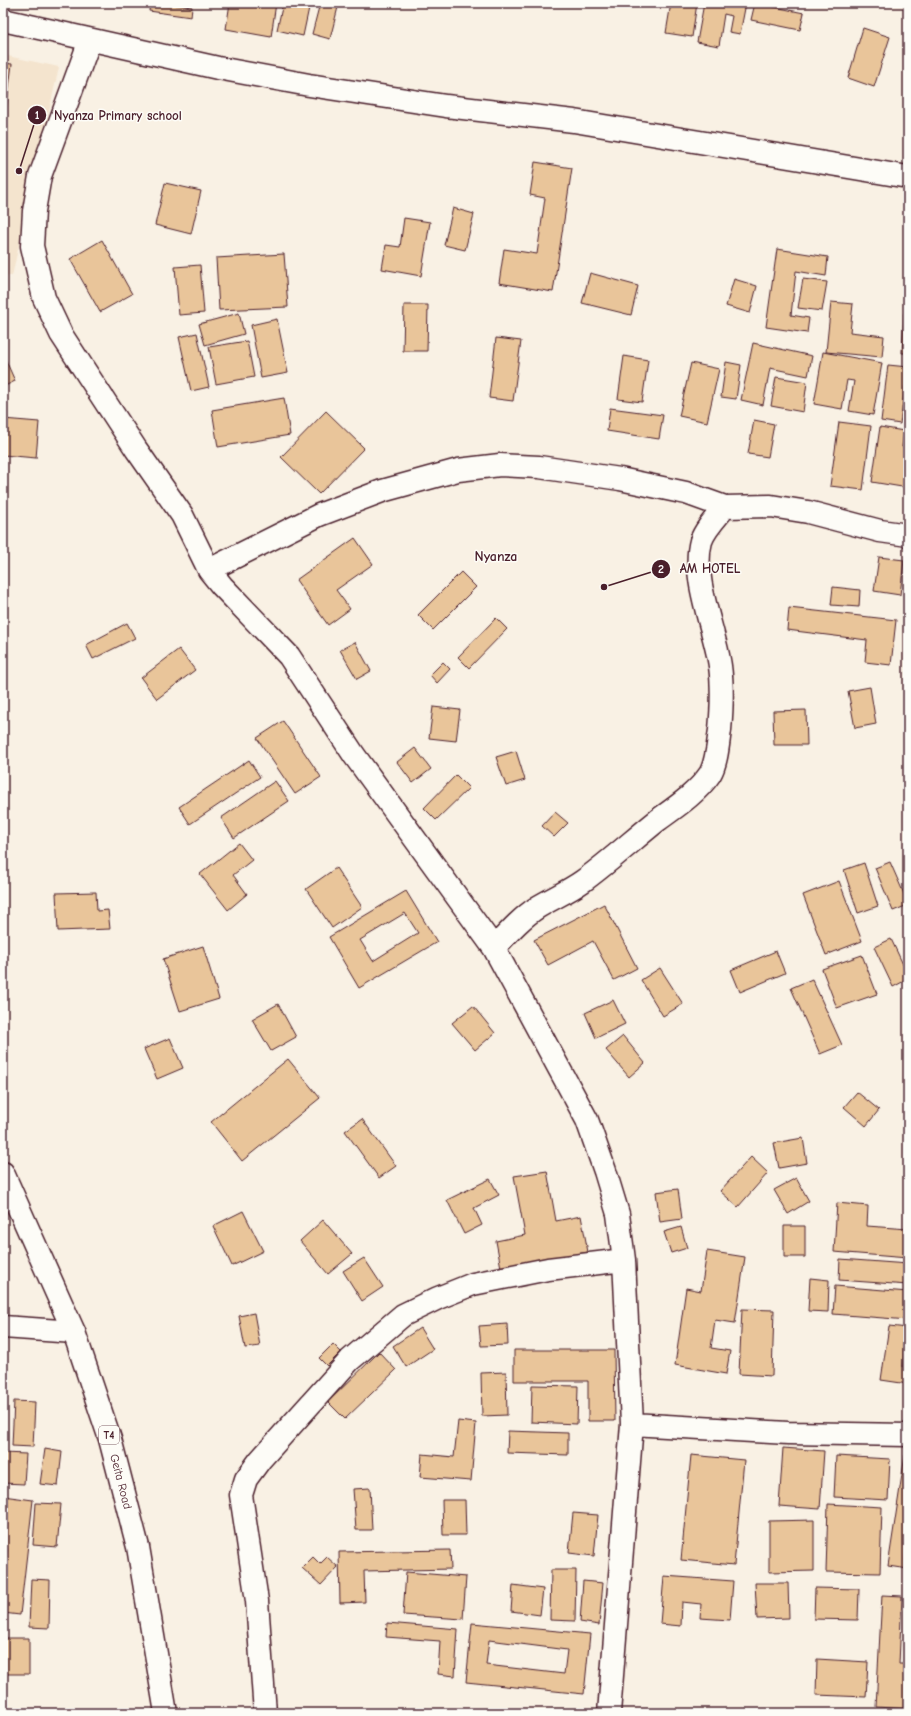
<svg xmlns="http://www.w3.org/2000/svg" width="911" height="1716" font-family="'Comic Neue',sans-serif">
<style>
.built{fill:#f4e4ce}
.building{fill:#e9c59a;stroke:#4a1f2b;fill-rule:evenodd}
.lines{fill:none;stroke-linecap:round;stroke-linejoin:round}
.minor-casing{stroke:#4a1f2b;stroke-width:25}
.trunk-casing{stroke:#4a1f2b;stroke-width:25}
.minor{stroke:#fdfcf7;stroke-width:22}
.trunk{stroke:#fdfcf7;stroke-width:22}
.labels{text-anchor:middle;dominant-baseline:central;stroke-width:3;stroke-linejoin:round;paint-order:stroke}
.shield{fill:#fdfcf7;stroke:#806168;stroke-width:1}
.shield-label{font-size:11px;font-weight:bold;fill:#4a1f2b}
.street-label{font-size:12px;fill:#4a1f2b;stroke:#fdfcf7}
.quarter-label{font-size:14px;font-weight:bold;fill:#4a1f2b;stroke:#fdfcf7}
.leader{fill:none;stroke:#4a1f2b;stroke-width:1.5}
.callout-dot{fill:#4a1f2b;stroke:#fdfcf7;stroke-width:1.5}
.mark-label{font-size:12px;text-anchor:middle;font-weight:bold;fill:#fff}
.callout-label{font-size:13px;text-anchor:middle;font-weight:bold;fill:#4a1f2b;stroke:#fdfcf7;stroke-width:3;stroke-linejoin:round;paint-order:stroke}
</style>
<rect width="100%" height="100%" fill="#f9f1e4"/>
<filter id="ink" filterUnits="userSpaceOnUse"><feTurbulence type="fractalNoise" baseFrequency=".025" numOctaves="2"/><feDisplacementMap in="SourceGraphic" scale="8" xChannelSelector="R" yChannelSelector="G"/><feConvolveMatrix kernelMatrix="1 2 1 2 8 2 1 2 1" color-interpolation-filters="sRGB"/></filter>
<g filter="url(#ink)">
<path class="built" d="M 3,55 L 59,67 L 12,276 L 3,275 Z"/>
<path class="building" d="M 150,3 L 177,3 L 176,5 L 192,7 L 191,17 L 149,11 Z
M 230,3 L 276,3 L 271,37 L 226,29 Z
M 283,3 L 310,3 L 303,36 L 277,30 Z
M 320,3 L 339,3 L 330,39 L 312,34 Z
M 671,3 L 697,3 L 692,37 L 666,33 Z
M 704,3 L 746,3 L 740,34 L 729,32 L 732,16 L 724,14 L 719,46 L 697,42 Z
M 755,3 L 804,13 L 800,30 L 751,20 Z
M 863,28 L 890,37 L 874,87 L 848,78 Z
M 3,63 L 12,64 L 3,135 Z
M 535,162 L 572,168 L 553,292 L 499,283 L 504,249 L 537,254 L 545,198 L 530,195 Z
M 165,183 L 201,191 L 191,234 L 155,225 Z
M 453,208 L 474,214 L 465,250 L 444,245 Z
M 404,218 L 430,222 L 421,276 L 382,269 L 386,245 L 400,247 Z
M 102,240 L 132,294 L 100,312 L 70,259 Z
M 777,249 L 828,257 L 826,276 L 796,271 L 791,315 L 809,318 L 807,333 L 766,327 Z
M 284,254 L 288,307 L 219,310 L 216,258 Z
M 200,265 L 204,313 L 179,315 L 175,267 Z
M 590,273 L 638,286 L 631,315 L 582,303 Z
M 734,279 L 757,286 L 750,313 L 726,306 Z
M 803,279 L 827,282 L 822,311 L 798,308 Z
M 831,302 L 853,304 L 850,332 L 884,336 L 882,357 L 826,352 Z
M 404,305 L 428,305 L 427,351 L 403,351 Z
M 239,313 L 244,334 L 205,345 L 199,324 Z
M 904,313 L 908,314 L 908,353 L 902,353 Z
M 277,319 L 288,373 L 261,378 L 251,325 Z
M 197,333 L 209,387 L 191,391 L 179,337 Z
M 496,338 L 521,341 L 513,401 L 489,398 Z
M 247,341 L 254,377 L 216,384 L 209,347 Z
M 753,343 L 812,356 L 808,376 L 770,368 L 763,405 L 741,400 Z
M 823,352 L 882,363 L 873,415 L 849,411 L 854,381 L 847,380 L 842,409 L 814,404 Z
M 3,354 L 15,381 L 3,387 Z
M 624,356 L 648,360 L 642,402 L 618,399 Z
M 726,362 L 741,365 L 736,399 L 721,397 Z
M 691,363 L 719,369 L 707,422 L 679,416 Z
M 888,365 L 908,367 L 908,387 L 905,386 L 900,424 L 881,421 Z
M 776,377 L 807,382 L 803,412 L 771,406 Z
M 284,398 L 290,435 L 218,447 L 212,410 Z
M 610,408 L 663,415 L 659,439 L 607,431 Z
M 326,411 L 364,448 L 319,494 L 281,457 Z
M 3,419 L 39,422 L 36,458 L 3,455 Z
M 754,420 L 774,424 L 768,457 L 748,454 Z
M 839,422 L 871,426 L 863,490 L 830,486 Z
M 880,427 L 904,431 L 902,447 L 908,448 L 908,488 L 872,482 Z
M 355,538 L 373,564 L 336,590 L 350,609 L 328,625 L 296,580 Z
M 879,557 L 904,560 L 900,595 L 874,591 Z
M 461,572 L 476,587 L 433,630 L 418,615 Z
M 833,587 L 860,590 L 859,607 L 831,605 Z
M 789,608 L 896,620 L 891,665 L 865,662 L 867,640 L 787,630 Z
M 496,618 L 507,629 L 469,668 L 458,657 Z
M 127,623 L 135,638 L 93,659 L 86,645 Z
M 355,642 L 371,671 L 357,679 L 340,650 Z
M 179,649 L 195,670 L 157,699 L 141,678 Z
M 443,662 L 450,669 L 437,683 L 430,675 Z
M 870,687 L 876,724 L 855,728 L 848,691 Z
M 433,707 L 460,710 L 456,741 L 429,738 Z
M 806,710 L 807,745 L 774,745 L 773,711 Z
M 283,721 L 321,777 L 295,794 L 257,738 Z
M 415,748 L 431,769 L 413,783 L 397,762 Z
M 516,751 L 525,780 L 506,786 L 496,757 Z
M 249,760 L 260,777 L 190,824 L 179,807 Z
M 456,775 L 469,788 L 436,820 L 424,808 Z
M 275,781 L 289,801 L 234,838 L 221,818 Z
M 555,812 L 568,823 L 554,837 L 542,826 Z
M 239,843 L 252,860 L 233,875 L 247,894 L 228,910 L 200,874 Z
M 890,862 L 908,903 L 908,905 L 893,911 L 875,868 Z
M 864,863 L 878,906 L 858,913 L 844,870 Z
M 336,868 L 362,907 L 332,928 L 306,889 Z
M 839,881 L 862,941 L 826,955 L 803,895 Z
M 406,891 L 437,942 L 359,988 L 329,937 ZM 405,913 L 418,933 L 373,961 L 360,940 Z
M 96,892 L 97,911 L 108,910 L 110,929 L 58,931 L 56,893 Z
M 604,904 L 637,968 L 614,980 L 593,941 L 548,965 L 534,940 Z
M 891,939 L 908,975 L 908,979 L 893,987 L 874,947 Z
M 203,946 L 219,999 L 180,1011 L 163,959 Z
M 776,951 L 785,973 L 740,992 L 731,970 Z
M 862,955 L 877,994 L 837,1008 L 822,969 Z
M 660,968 L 683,1004 L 663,1016 L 641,980 Z
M 812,979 L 842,1045 L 820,1054 L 791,988 Z
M 613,1000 L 625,1024 L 596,1038 L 585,1013 Z
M 278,1004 L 296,1037 L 271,1051 L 252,1019 Z
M 473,1006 L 495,1033 L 475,1050 L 452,1023 Z
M 623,1036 L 645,1063 L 629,1077 L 606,1050 Z
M 170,1038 L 183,1068 L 157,1079 L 144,1049 Z
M 288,1059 L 320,1098 L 242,1161 L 211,1122 Z
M 857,1092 L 879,1110 L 866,1126 L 844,1107 Z
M 362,1119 L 396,1166 L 379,1178 L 345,1131 Z
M 803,1138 L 807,1163 L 779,1168 L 774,1143 Z
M 751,1157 L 768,1173 L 738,1207 L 720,1191 Z
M 547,1171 L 556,1221 L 581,1216 L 588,1252 L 501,1268 L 496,1241 L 525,1235 L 514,1176 Z
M 796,1178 L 809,1201 L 788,1214 L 774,1190 Z
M 490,1179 L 499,1195 L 474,1208 L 482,1225 L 464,1234 L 447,1200 Z
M 678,1189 L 682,1219 L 660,1222 L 656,1192 Z
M 837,1203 L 868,1206 L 867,1226 L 908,1229 L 908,1258 L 834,1252 Z
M 243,1211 L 263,1251 L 232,1266 L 213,1226 Z
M 323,1220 L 352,1254 L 328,1274 L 300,1241 Z
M 784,1226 L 805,1226 L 805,1257 L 784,1257 Z
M 681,1227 L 687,1248 L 671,1253 L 664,1232 Z
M 707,1251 L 745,1257 L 735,1323 L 715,1320 L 711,1348 L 730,1351 L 726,1374 L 675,1365 L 686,1288 L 701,1291 Z
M 364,1258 L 383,1287 L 362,1301 L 343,1271 Z
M 840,1259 L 908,1264 L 908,1285 L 839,1280 Z
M 810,1278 L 829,1280 L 828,1312 L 808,1311 Z
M 835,1286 L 908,1292 L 908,1320 L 833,1314 Z
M 742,1309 L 774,1310 L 772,1376 L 739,1374 Z
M 254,1313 L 260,1346 L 245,1348 L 239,1316 Z
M 507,1324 L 508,1345 L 481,1346 L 479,1326 Z
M 889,1326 L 908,1328 L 908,1348 L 904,1347 L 903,1367 L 908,1367 L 908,1384 L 881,1380 Z
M 420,1328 L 433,1349 L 406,1367 L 393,1346 Z
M 333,1344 L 341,1352 L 327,1366 L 319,1358 Z
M 514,1350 L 614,1350 L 615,1421 L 588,1421 L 588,1381 L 514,1381 Z
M 379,1352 L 396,1370 L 345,1419 L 328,1402 Z
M 506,1372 L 507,1415 L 482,1416 L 481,1373 Z
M 532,1385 L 578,1386 L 577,1424 L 531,1422 Z
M 14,1401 L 35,1402 L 33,1447 L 12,1446 Z
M 458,1421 L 476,1423 L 471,1481 L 420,1477 L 422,1454 L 454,1457 Z
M 508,1431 L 568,1433 L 568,1455 L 507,1453 Z
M 783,1448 L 824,1451 L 820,1509 L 779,1506 Z
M 45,1449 L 62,1452 L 58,1486 L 40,1484 Z
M 3,1453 L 26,1454 L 24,1484 L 3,1483 Z
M 691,1455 L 744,1460 L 734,1565 L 681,1560 Z
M 905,1455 L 908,1456 L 908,1517 L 905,1561 L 908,1561 L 908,1569 L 888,1566 Z
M 836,1456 L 890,1459 L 888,1500 L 834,1497 Z
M 370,1488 L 372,1530 L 356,1530 L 353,1489 Z
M 3,1496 L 33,1500 L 20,1615 L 3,1613 L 3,1569 L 5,1569 L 7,1549 L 3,1549 Z
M 442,1500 L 465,1500 L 466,1535 L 443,1535 Z
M 36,1503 L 61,1504 L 57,1547 L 33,1545 Z
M 828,1504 L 882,1507 L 880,1573 L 826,1572 Z
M 573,1513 L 598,1515 L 594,1556 L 569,1553 Z
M 814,1520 L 814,1571 L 769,1572 L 769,1521 Z
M 450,1550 L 451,1569 L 364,1571 L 365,1602 L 340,1603 L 339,1552 Z
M 313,1557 L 320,1564 L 327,1557 L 338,1567 L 321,1585 L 302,1568 Z
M 551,1570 L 576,1570 L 575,1621 L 550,1620 Z
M 406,1572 L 466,1577 L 463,1619 L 403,1615 Z
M 664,1576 L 733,1581 L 730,1620 L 700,1618 L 701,1604 L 682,1602 L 681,1626 L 660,1624 Z
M 31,1579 L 50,1580 L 49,1628 L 29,1627 Z
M 583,1581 L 603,1583 L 599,1625 L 580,1622 Z
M 755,1583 L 788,1583 L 789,1618 L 757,1619 Z
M 513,1585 L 543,1589 L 540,1615 L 511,1611 Z
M 815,1588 L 859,1589 L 858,1620 L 814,1619 Z
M 882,1595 L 902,1596 L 899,1664 L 908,1664 L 908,1709 L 876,1707 Z
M 387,1623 L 458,1629 L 455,1676 L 438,1674 L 440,1641 L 386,1637 Z
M 472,1623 L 590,1634 L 584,1694 L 466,1682 ZM 489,1640 L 567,1650 L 564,1674 L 486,1665 Z
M 3,1638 L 29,1638 L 29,1674 L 3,1674 Z
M 817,1659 L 868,1662 L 866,1697 L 816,1695 Z"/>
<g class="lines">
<g class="minor-casing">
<path id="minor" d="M 3,20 L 218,68 L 309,85 L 446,106 L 574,121 L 908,177
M 90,40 L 40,176 L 34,211 L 32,246 L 44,298 L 61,334 L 136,449 L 182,515 L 209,570 L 222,586 L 289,656 L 354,755 L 494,948 L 587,1120 L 605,1171 L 618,1214 L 624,1260 L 632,1424 L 609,1713
M 209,570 L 319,515 L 382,491 L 458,470 L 500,465 L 539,467 L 620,479 L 686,493 L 725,507 L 771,506 L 808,512 L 880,531 L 908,535
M 494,948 C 508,933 521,918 538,907 C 553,898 569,891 583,881 C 609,862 633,840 658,820 C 676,807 697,793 710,774 C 717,762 718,743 720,730 C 722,708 723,688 720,666 C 715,630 691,577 701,541 C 705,529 717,517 725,507
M 3,1327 L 74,1332
M 632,1424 L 788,1433 L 908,1435
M 265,1713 L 257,1601 L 241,1495 L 246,1479 L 260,1460 L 350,1360 L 403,1315 L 438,1298 L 473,1284 L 548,1269 L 624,1260"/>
</g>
<g class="trunk-casing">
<g id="trunk">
<path id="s1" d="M 3,1173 L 74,1332 L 110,1439 L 138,1547 L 166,1713"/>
</g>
</g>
<use href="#minor" class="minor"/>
<use href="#trunk" class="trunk"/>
</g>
</g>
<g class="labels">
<rect class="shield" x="99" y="1426" width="20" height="18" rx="3"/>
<g class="shield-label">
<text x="109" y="1435">T4</text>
</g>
<g class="street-label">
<text stroke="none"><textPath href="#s1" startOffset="331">Geita Road</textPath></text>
</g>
<g class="quarter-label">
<text x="496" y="556">Nyanza</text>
</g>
</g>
<path class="leader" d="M19 171L37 115M604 587L661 569"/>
<g class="callout-dot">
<circle cx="19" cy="171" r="4"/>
<circle cx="604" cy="587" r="4"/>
<circle cx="37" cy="115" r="10"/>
<circle cx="661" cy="569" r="10"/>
</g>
<g class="mark-label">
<text x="37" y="119">1</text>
<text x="661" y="573">2</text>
</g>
<g class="callout-label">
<text x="118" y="120">Nyanza Primary school</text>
<text x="710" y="573">AM HOTEL</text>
</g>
<rect width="911" height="1716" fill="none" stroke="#fdfcf7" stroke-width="16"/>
<rect x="8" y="8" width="895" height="1700" fill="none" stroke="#4a1f2b" stroke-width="1.5" filter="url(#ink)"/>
</svg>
